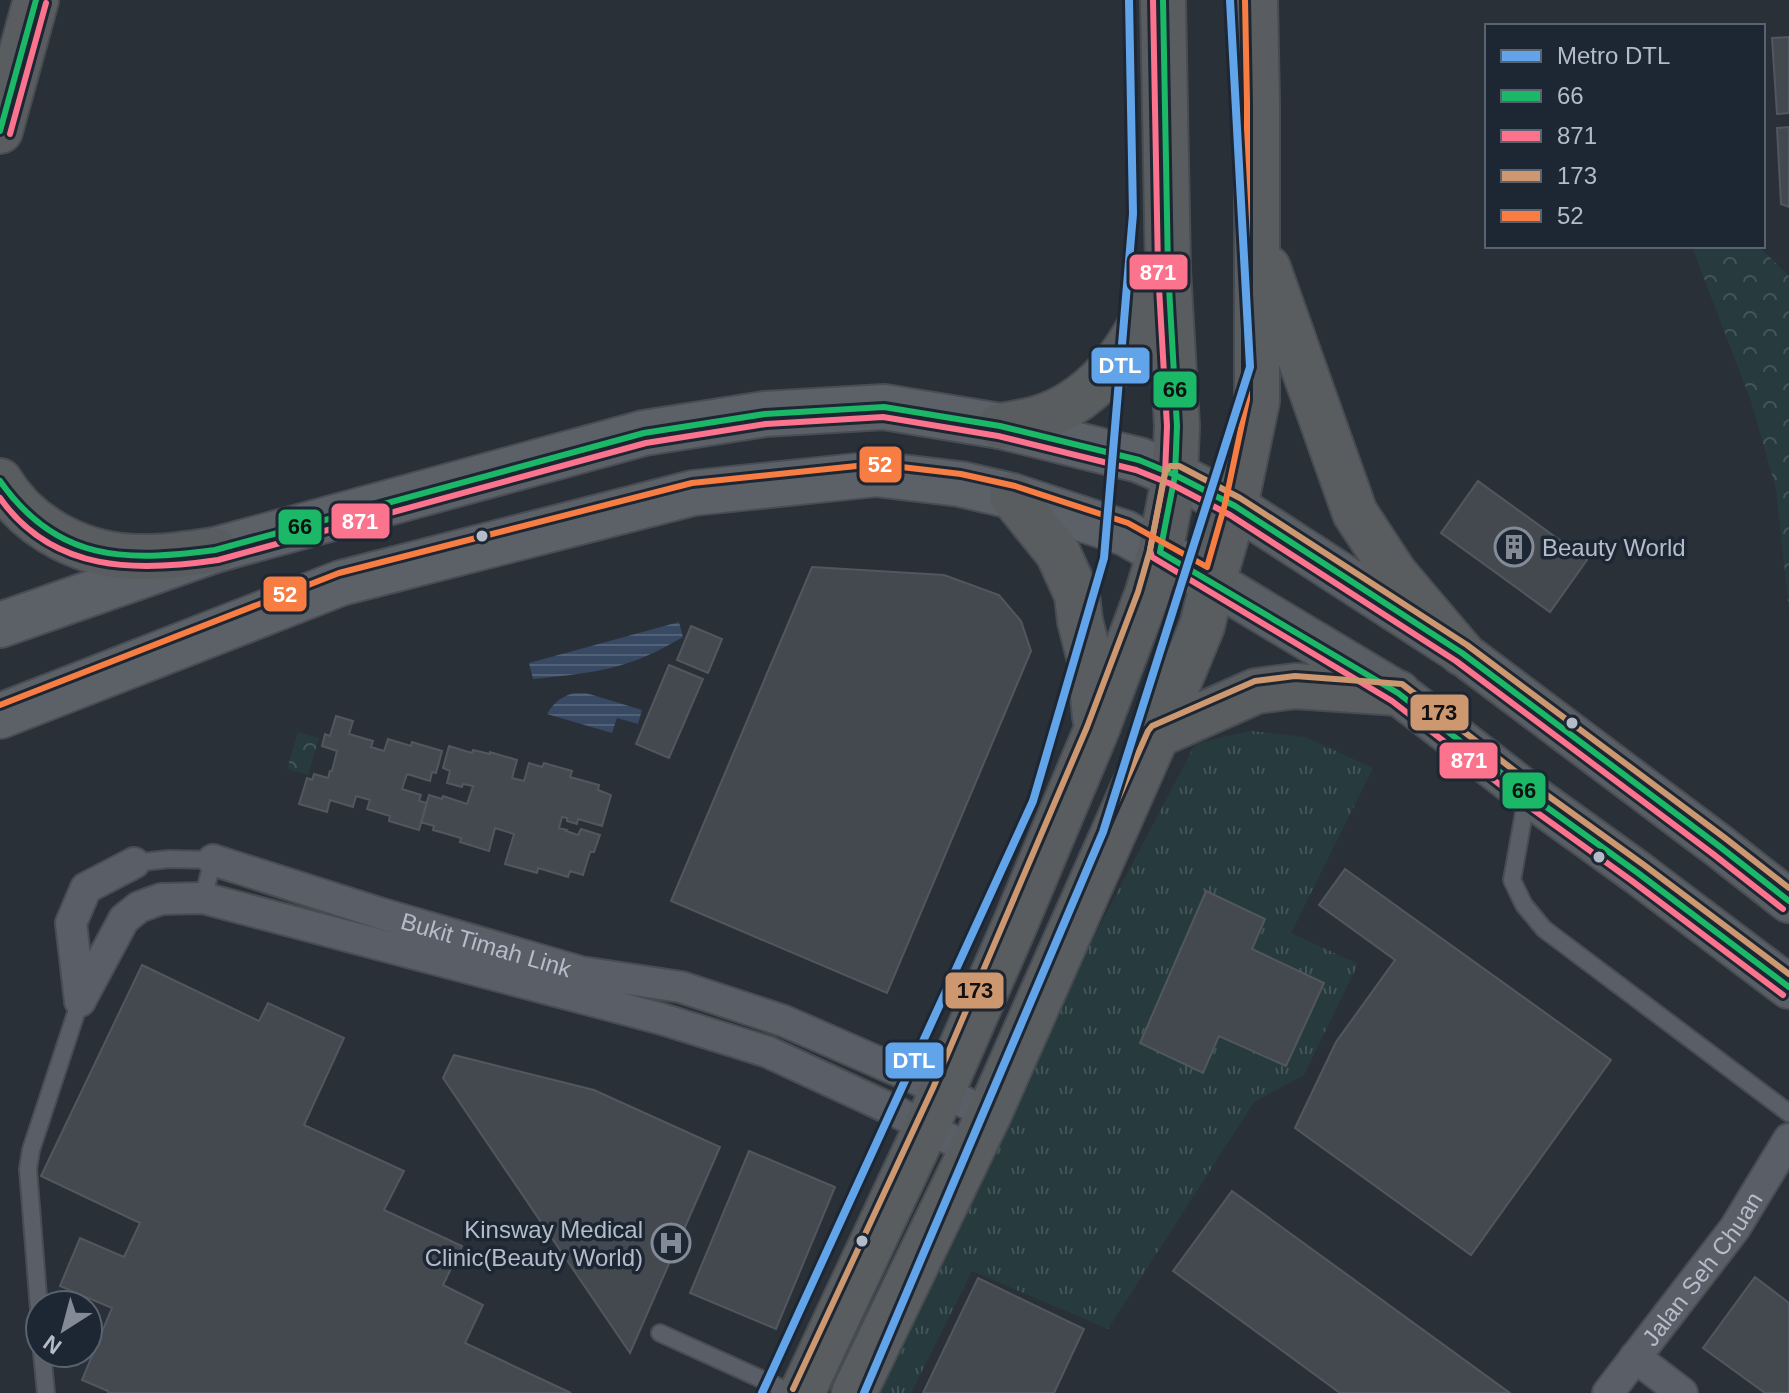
<svg xmlns="http://www.w3.org/2000/svg" width="1789" height="1393" font-family="Arial,sans-serif">
<style>
.grass{fill:url(#grass-tufts)}
.park{fill:url(#park-crowns)}
.water{fill:url(#water-rules)}
.building{fill:#444950;stroke:#52575f;stroke-width:2}
.lines{fill:none;stroke-linecap:round;stroke-linejoin:round}
.lane-casing{stroke:#484c53;stroke-width:20}
.street-casing{stroke:#484c53;stroke-width:34}
.secondary-casing{stroke:#484c53;stroke-width:46}
.primary-casing{stroke:#484c55;stroke-width:48}
.highway-casing{stroke:#474c53;stroke-width:48}
.lane{stroke:#5a5e66;stroke-width:16}
.street{stroke:#5a5e66;stroke-width:30}
.secondary{stroke:#595d64;stroke-width:42}
.primary{stroke:#5c6168;stroke-width:44}
.highway{stroke:#5a5d60;stroke-width:44}
.bus-1-casing{stroke:#1d2633;stroke-width:12}
.bus-2-casing{stroke:#1d2633;stroke-width:12}
.bus-3-casing{stroke:#1d2633;stroke-width:12}
.bus-4-casing{stroke:#1d2633;stroke-width:12}
.bus-1{stroke:#1ab867;stroke-width:6}
.bus-2{stroke:#fc738d;stroke-width:6}
.bus-3{stroke:#cd976f;stroke-width:6}
.bus-4{stroke:#f77d43;stroke-width:6}
.metro-1-casing{stroke:#1d2633;stroke-width:14}
.metro-1{stroke:#61a4e9;stroke-width:8}
.bus-dot{fill:#b4bcc9;stroke:#1d2633;stroke-width:3}
.labels{text-anchor:middle;dominant-baseline:central;stroke-width:7;stroke-linejoin:round;paint-order:stroke}
.poi-label{font-size:24px;fill:#b4bcc9;stroke:#1d2633;text-anchor:start}
.street-label{font-size:24px;fill:#b4bcc9;stroke:#1d2633}
.line-badge{stroke:#1d2633;stroke-width:3}
.badge-label{font-size:22px;text-anchor:middle;font-weight:bold;fill:#fff}
.pale-badge-label{font-size:22px;text-anchor:middle;font-weight:bold;fill:#111}
</style>
<defs>
<pattern id="grass-tufts" width="24" height="20" patternUnits="userSpaceOnUse" patternTransform="scale(2)"><rect width="24" height="20" fill="#273a3e"/><path d="M3 7l-1-3M5 7V3M7 7l1-3M15 17l-1-3M17 17v-4M19 17l1-3" fill="none" stroke="#445559"/></pattern>
<pattern id="park-crowns" width="20" height="18" patternUnits="userSpaceOnUse" patternTransform="scale(2)"><rect width="20" height="18" fill="#273a3e"/><path d="M2 6a3 3 0 1 1 6 0M12 15a3 3 0 1 1 6 0" fill="none" stroke="#445559"/></pattern>
<pattern id="water-rules" width="6" height="5" patternUnits="userSpaceOnUse" patternTransform="scale(2)"><rect width="6" height="5" fill="#384963"/><path d="M0 2.5h6" fill="none" stroke="#526178"/></pattern>
</defs>
<rect width="100%" height="100%" fill="#2a3038"/>
<path class="grass" d="M 1251,731 L 1305,737 L 1373,768 L 1291,933 L 1358,964 L 1304,1075 L 1254,1102 L 1108,1329 L 972,1271 L 911,1393 L 880,1393 L 878,1346 L 1196,743 Z"/>
<path class="park" d="M 1698,246 L 1758,246 L 1789,276 L 1789,610 L 1776,489 L 1751,401 L 1692,247 Z
M 298,732 L 319,738 L 308,775 L 287,769 Z"/>
<path class="water" d="M 679,622 L 683,637 C 670,644 657,652 644,657 C 609,672 571,675 533,679 L 529,663 Z
M 574,693 L 586,693 L 642,710 L 638,724 L 617,718 L 612,733 L 547,714 C 554,702 561,697 574,693 Z"/>
<path class="building" d="M 1789,37 L 1789,113 L 1777,114 L 1772,38 Z
M 1789,127 L 1789,207 L 1781,204 L 1777,128 Z
M 1478,481 L 1587,560 L 1550,612 L 1441,533 Z
M 812,567 L 944,575 L 999,595 L 1021,621 L 1031,651 L 887,993 L 671,901 Z
M 691,626 L 722,639 L 708,673 L 677,660 Z
M 669,665 L 703,679 L 669,758 L 636,744 Z
M 336,716 L 353,721 L 349,734 L 373,741 L 371,747 L 384,751 L 388,739 L 411,746 L 412,742 L 442,751 L 436,773 L 432,772 L 430,781 L 407,774 L 402,789 L 421,795 L 419,801 L 427,803 L 419,830 L 389,821 L 390,816 L 367,809 L 370,800 L 356,796 L 353,807 L 330,800 L 327,812 L 299,804 L 307,778 L 312,780 L 314,774 L 328,778 L 330,771 L 332,771 L 337,751 L 322,746 L 325,734 L 330,736 Z
M 449,746 L 472,753 L 473,750 L 490,754 L 490,752 L 517,760 L 512,778 L 524,781 L 529,763 L 542,767 L 544,763 L 572,771 L 570,777 L 599,785 L 598,790 L 611,795 L 602,826 L 578,819 L 577,824 L 567,821 L 567,818 L 562,817 L 559,828 L 567,830 L 566,831 L 578,835 L 581,829 L 600,835 L 594,852 L 590,852 L 583,875 L 570,871 L 568,877 L 538,868 L 537,873 L 505,864 L 514,834 L 495,828 L 489,851 L 460,842 L 461,838 L 433,830 L 434,826 L 421,822 L 429,795 L 442,799 L 443,796 L 467,804 L 473,786 L 463,784 L 462,787 L 447,783 L 450,771 L 443,768 Z
M 1345,869 L 1611,1060 L 1471,1255 L 1295,1128 L 1336,1042 L 1395,960 L 1319,905 Z
M 1206,891 L 1265,919 L 1252,949 L 1324,983 L 1286,1066 L 1219,1036 L 1203,1073 L 1140,1043 Z
M 142,965 L 259,1021 L 268,1003 L 344,1038 L 304,1125 L 404,1171 L 384,1210 L 462,1246 L 443,1285 L 483,1305 L 465,1343 L 571,1393 L 108,1393 L 108,1391 L 82,1380 L 112,1308 L 60,1286 L 80,1238 L 124,1257 L 140,1223 L 41,1176 Z
M 454,1055 L 594,1090 L 720,1147 L 630,1353 L 443,1078 Z
M 749,1151 L 835,1187 L 776,1329 L 690,1293 Z
M 1232,1191 L 1510,1393 L 1340,1393 L 1173,1271 Z
M 1755,1277 L 1789,1303 L 1789,1393 L 1765,1393 L 1703,1348 Z
M 978,1278 L 1084,1329 L 1054,1393 L 923,1393 Z"/>
<g class="lines">
<g class="lane-casing">
<path id="lane" d="M 1527,796 L 1512,880 L 1524,905 L 1544,929 L 1789,1113
M 134,863 L 169,859 L 213,860 L 203,898
M 40,1322 L 28,1169 L 31,1150 L 80,1001
M 660,1333 L 792,1393
M 42,1353 L 46,1393"/>
</g>
<g class="street-casing">
<g id="street">
<path id="s1" d="M 213,860 L 379,913 L 581,972 L 681,987 L 784,1021 L 910,1076 L 989,1114"/>
<path d="M 80,1001 L 124,919 L 139,907 L 161,899 L 203,898 L 662,1019 L 768,1052 L 895,1111 L 971,1150"/>
<path d="M 80,1001 L 71,923 L 86,888 L 134,863"/>
<path d="M 1635,1357 L 1682,1393"/>
<path id="s2" d="M 1608,1393 L 1735,1228 L 1789,1139"/>
</g>
</g>
<g class="secondary-casing">
<path id="secondary" d="M 1235,506 L 1462,653 L 1719,846 L 1789,901
M 1213,582 L 1398,693 L 1527,793 L 1638,873 L 1789,987"/>
</g>
<g class="primary-casing">
<path id="primary" d="M 0,625 L 215,550 L 644,433 L 765,414 L 884,407 L 1000,426 L 1139,460 L 1175,475 L 1235,506
M 0,716 L 341,583 L 693,493 L 876,474 L 960,484 L 1012,496 L 1125,533 L 1213,582"/>
</g>
<g class="highway-casing">
<path id="highway" d="M 0,131 L 36,0
M 1268,268 L 1355,513 L 1395,574 L 1462,653
M 1000,426 C 1012,424 1025,422 1036,419 C 1106,399 1140,332 1167,271
M 0,481 C 30,531 89,559 147,557 C 169,557 192,553 215,550
M 1012,496 L 1058,553 L 1077,595 L 1080,621 L 1090,660 L 1095,717
M 1157,735 L 1256,691 L 1295,686 L 1398,693
M 802,1393 L 926,1128 L 1016,922 L 1096,731 L 1147,595 L 1160,552 L 1175,475 L 1177,426 L 1168,270 L 1163,0
M 854,1393 L 989,1114 L 1157,735 L 1202,626 L 1213,582 L 1235,506 L 1257,401 L 1257,103 L 1255,0"/>
</g>
<use href="#lane" class="lane"/>
<use href="#street" class="street"/>
<use href="#secondary" class="secondary"/>
<use href="#primary" class="primary"/>
<use href="#highway" class="highway"/>
<g class="bus-1-casing">
<path id="bus-1" d="M 1163,0 L 1168,270 L 1177,426 L 1175,475 L 1160,552 L 1398,693 L 1527,793 L 1638,873 L 1789,987
M 0,131 L 36,0
M 0,481 C 57,562 125,562 215,550 L 644,433 L 765,414 L 884,407 L 1000,426 L 1139,460 L 1175,475 L 1235,506 L 1462,653 L 1719,846 L 1789,901"/>
</g>
<g class="bus-2-casing">
<path id="bus-2" d="M 1153,0 L 1158,270 L 1167,426 L 1165,474 L 1150,550 L 1152,557 L 1392,701 L 1521,801 L 1632,881 L 1783,995
M 10,134 L 46,3
M 0,498 C 53,573 137,572 218,560 L 646,443 L 766,424 L 883,417 L 998,436 L 1136,470 L 1171,484 L 1230,515 L 1456,661 L 1713,854 L 1783,909"/>
</g>
<g class="bus-3-casing">
<path id="bus-3" d="M 1098,844 L 1148,731 L 1152,726 L 1255,681 L 1295,676 L 1402,684 L 1533,785 L 1644,865 L 1789,974
M 793,1389 L 933,1088 L 1087,727 L 1138,592 L 1150,550 L 1165,472 L 1170,466 L 1179,466 L 1240,498 L 1467,645 L 1725,838 L 1789,888"/>
</g>
<g class="bus-4-casing">
<path id="bus-4" d="M 0,705 L 339,573 L 692,483 L 876,464 L 961,474 L 1015,486 L 1128,523 L 1207,567 L 1225,504 L 1247,400 L 1247,103 L 1245,0"/>
</g>
<use href="#bus-1" class="bus-1"/>
<use href="#bus-2" class="bus-2"/>
<use href="#bus-3" class="bus-3"/>
<use href="#bus-4" class="bus-4"/>
<g class="metro-1-casing">
<path id="metro-1" d="M 762,1393 L 1033,801 L 1104,558 L 1133,214 L 1129,0
M 864,1393 L 1103,832 L 1250,367 L 1230,0"/>
</g>
<use href="#metro-1" class="metro-1"/>
</g>
<defs>
<g id="building-ring" transform="scale(2)"><circle r="9.5" fill="#1d2633" stroke="#848b96" stroke-width="1.5"/><path d="M-4-6H4V6H1V3H-1V6H-4ZM-2.5-4.3h1.7v1.8h-1.7ZM.8-4.3h1.7v1.8H.8ZM-2.5-1h1.7V.8h-1.7ZM.8-1h1.7V.8H.8Z" fill="#848b96"/></g>
<g id="hospital-ring" transform="scale(2)"><circle r="9.5" fill="#1d2633" stroke="#848b96" stroke-width="1.5"/><path d="M-5-5h3v3.5h4V-5h3V5h-3V1.5h-4V5h-3Z" fill="#848b96"/></g>
</defs>
<g fill-rule="evenodd">
<use href="#building-ring" x="1514" y="547"/>
<use href="#hospital-ring" x="671" y="1243"/>
</g>
<g class="bus-dot">
<circle cx="482" cy="536" r="7"/>
<circle cx="1572" cy="723" r="7"/>
<circle cx="1599" cy="857" r="7"/>
<circle cx="862" cy="1241" r="7"/>
</g>
<g class="labels">
<g class="poi-label">
<text x="1542" y="547">Beauty World</text>
<text x="643" y="1229" text-anchor="end">Kinsway Medical<tspan x="643" dy="28">Clinic(Beauty World)</tspan></text>
</g>
<g class="street-label">
<text stroke="none"><textPath href="#s1" startOffset="286">Bukit Timah Link</textPath></text>
<text stroke="none"><textPath href="#s2" startOffset="156">Jalan Seh Chuan</textPath></text>
</g>
</g>
<g class="line-badge">
<rect x="1128" y="253" width="61" height="38" rx="8" fill="#fc738d"/>
<rect x="1090" y="346" width="61" height="39" rx="8" fill="#61a4e9"/>
<rect x="1152" y="370" width="46" height="39" rx="8" fill="#1ab867"/>
<rect x="858" y="445" width="45" height="39" rx="8" fill="#f77d43"/>
<rect x="330" y="502" width="61" height="38" rx="8" fill="#fc738d"/>
<rect x="277" y="508" width="46" height="38" rx="8" fill="#1ab867"/>
<rect x="262" y="575" width="46" height="38" rx="8" fill="#f77d43"/>
<rect x="1409" y="693" width="61" height="39" rx="8" fill="#cd976f"/>
<rect x="1438" y="741" width="61" height="39" rx="8" fill="#fc738d"/>
<rect x="1501" y="771" width="46" height="39" rx="8" fill="#1ab867"/>
<rect x="944" y="971" width="61" height="39" rx="8" fill="#cd976f"/>
<rect x="884" y="1041" width="61" height="39" rx="8" fill="#61a4e9"/>
</g>
<g class="badge-label">
<text x="1158" y="280">871</text>
<text x="1120" y="373">DTL</text>
<text x="880" y="472">52</text>
<text x="360" y="529">871</text>
<text x="285" y="602">52</text>
<text x="1469" y="768">871</text>
<text x="914" y="1068">DTL</text>
</g>
<g class="pale-badge-label">
<text x="1175" y="397">66</text>
<text x="300" y="534">66</text>
<text x="1439" y="720">173</text>
<text x="1524" y="798">66</text>
<text x="975" y="998">173</text>
</g>
<rect x="1485" y="24" width="280" height="224" fill="#1d2633" stroke="#59626f" stroke-width="2"/>
<rect x="1501" y="50" width="40" height="12" fill="#61a4e9" stroke="#59626f" stroke-width="2"/>
<text x="1557" y="64" font-size="24" fill="#b4bcc9">Metro DTL</text>
<rect x="1501" y="90" width="40" height="12" fill="#1ab867" stroke="#59626f" stroke-width="2"/>
<text x="1557" y="104" font-size="24" fill="#b4bcc9">66</text>
<rect x="1501" y="130" width="40" height="12" fill="#fc738d" stroke="#59626f" stroke-width="2"/>
<text x="1557" y="144" font-size="24" fill="#b4bcc9">871</text>
<rect x="1501" y="170" width="40" height="12" fill="#cd976f" stroke="#59626f" stroke-width="2"/>
<text x="1557" y="184" font-size="24" fill="#b4bcc9">173</text>
<rect x="1501" y="210" width="40" height="12" fill="#f77d43" stroke="#59626f" stroke-width="2"/>
<text x="1557" y="224" font-size="24" fill="#b4bcc9">52</text>
<g transform="translate(64 1329) rotate(216)"><circle r="38" fill="#1d2633" stroke="#59626f" stroke-width="2"/>
<path d="M0-6L14 30L0 20L-14 30Z" fill="#848b96"/>
<text y="-12" font-size="22" font-weight="bold" text-anchor="middle" fill="#b4bcc9">N</text>
</g>
</svg>
